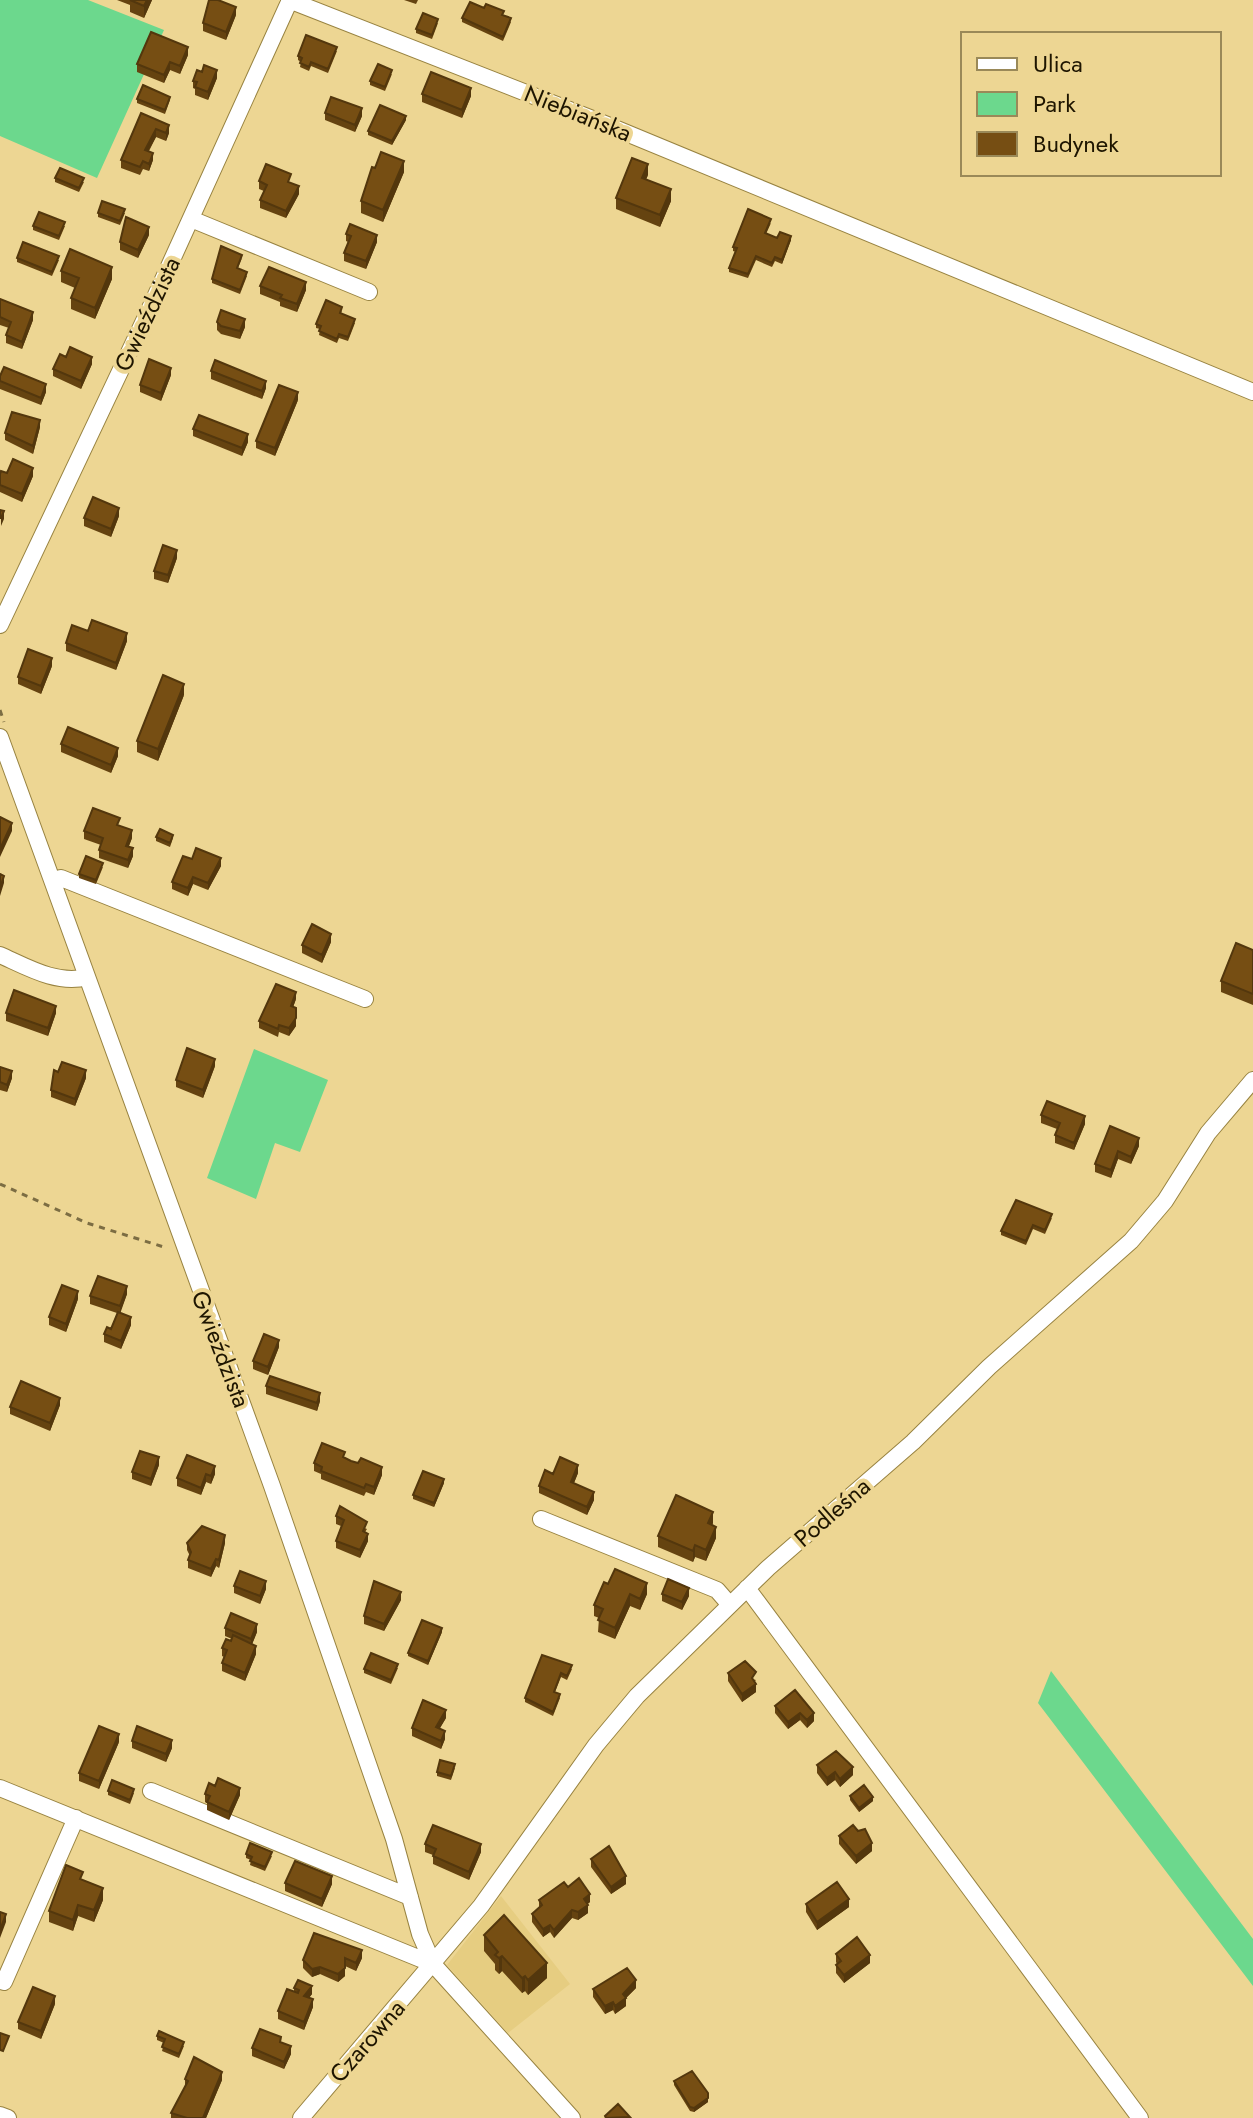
<svg xmlns="http://www.w3.org/2000/svg" width="1253" height="2118" font-family="Jost,sans-serif">
<style>
.built{fill:#e6cd81}
.green{fill:#6cd88d}
.lines{fill:none;stroke-linecap:round;stroke-linejoin:round}
.minor-casing{stroke:#988341;stroke-width:18}
.path{stroke:#7c6d43;stroke-width:3;stroke-dasharray:6 6;stroke-linecap:butt}
.minor{stroke:#fff;stroke-width:16}
.wall{fill:#654310}
.shaded-wall{fill:#53370d}
.building{fill:#764e13;stroke:#53370d;stroke-width:2}
.labels{text-anchor:middle;dominant-baseline:central;stroke-width:8;stroke-linejoin:round;paint-order:stroke}
.street-label{font-size:24px;fill:#1e1500;stroke:#edd693}
</style>
<rect width="100%" height="100%" fill="#edd693"/>
<path class="built" d="M 501,1896 L 570,1984 L 508,2033 L 447,1965 Z"/>
<path class="green" d="M 0,0 L 88,0 L 164,30 L 97,178 L 0,136 Z
M 254,1049 L 328,1080 L 300,1152 L 275,1143 L 256,1199 L 207,1178 Z
M 1051,1671 L 1253,1939 L 1253,1986 L 1038,1703 Z"/>
<g class="lines">
<g class="minor-casing">
<path id="minor" d="M 289,0 L 595,120 L 1253,392
M 191,219 L 369,292
M 0,625 L 151,306 L 290,0
M 0,737 L 272,1486 L 394,1839 L 420,1934 L 433,1964
M 53,880 L 61,878 L 365,999
M 0,955 C 27,967 57,985 87,977
M 541,1519 L 717,1590 L 730,1605
M 747,1588 L 1140,2118
M 0,1788 L 433,1964 L 572,2118
M 151,1791 L 410,1897
M 4,1982 L 76,1818
M 0,2115 L 8,2118
M 301,2118 L 481,1906 L 596,1745 L 637,1696 L 768,1568 L 913,1442 L 989,1367 L 1131,1241 L 1165,1201 L 1208,1133 L 1253,1080"/>
</g>
<path class="path" d="M 0,710 L 4,722
M 0,1184 L 87,1223 L 167,1248"/>
<use href="#minor" class="minor"/>
</g>
<path class="wall" d="M 117,0 L 152,0 L 144,18 L 130,12 L 130,3 L 130,5 Z
M 404,0 L 418,0 L 416,4 Z
M 236,15 L 226,40 L 203,31 L 203,23 Z
M 504,15 L 511,22 L 503,41 L 462,22 L 462,18 Z
M 438,23 L 432,39 L 416,33 L 416,29 Z
M 337,51 L 328,73 L 311,66 L 309,71 L 300,67 L 301,62 L 298,60 L 298,56 Z
M 188,55 L 180,74 L 170,70 L 164,83 L 137,72 L 137,64 Z
M 392,74 L 385,91 L 370,85 L 370,81 Z
M 217,78 L 208,100 L 195,95 L 195,89 L 193,88 L 193,81 Z
M 422,94 L 471,96 L 462,118 L 422,102 Z
M 137,99 L 170,100 L 165,114 L 137,103 Z
M 141,113 L 169,133 L 166,141 L 156,137 L 149,151 L 153,160 L 149,171 L 143,169 L 140,175 L 121,168 L 121,160 Z
M 325,113 L 362,116 L 355,132 L 325,120 Z
M 406,120 L 392,145 L 368,135 L 368,131 Z
M 375,168 L 404,172 L 383,222 L 361,213 L 361,201 Z
M 648,175 L 646,179 L 671,201 L 660,227 L 616,209 L 616,198 Z
M 55,178 L 84,182 L 79,192 L 55,182 Z
M 259,181 L 299,194 L 286,218 L 260,208 L 260,200 L 264,191 L 259,189 Z
M 98,213 L 125,213 L 120,225 L 98,217 Z
M 771,223 L 766,234 L 777,238 L 791,240 L 782,264 L 775,261 L 772,267 L 756,260 L 748,278 L 729,272 L 729,268 L 736,252 L 733,251 L 733,247 Z
M 33,226 L 65,226 L 59,240 L 33,230 Z
M 346,234 L 377,242 L 366,269 L 344,261 L 344,253 L 348,242 L 346,241 Z
M 149,235 L 138,258 L 120,250 L 120,242 Z
M 17,258 L 59,260 L 52,276 L 17,262 Z
M 242,258 L 238,268 L 247,276 L 240,294 L 212,283 L 212,279 Z
M 61,271 L 112,279 L 95,319 L 71,309 L 71,298 L 75,288 L 61,282 Z
M 260,286 L 306,290 L 297,312 L 280,306 L 280,302 L 260,294 Z
M 0,299 L 33,320 L 22,349 L 6,343 L 6,335 L 9,328 L 0,325 Z
M 342,311 L 341,313 L 355,323 L 348,341 L 339,338 L 337,343 L 319,335 L 320,329 L 316,328 L 316,324 Z
M 217,322 L 245,327 L 240,339 L 221,334 L 217,330 Z
M 66,357 L 92,364 L 81,389 L 53,376 L 53,369 Z
M 211,371 L 266,388 L 262,399 L 211,379 Z
M 171,375 L 161,401 L 140,392 L 140,385 Z
M 0,376 L 46,392 L 41,405 L 0,389 Z
M 298,400 L 275,456 L 256,448 L 256,441 Z
M 40,427 L 33,454 L 5,440 L 5,433 Z
M 193,429 L 248,442 L 242,456 L 193,436 Z
M 0,474 L 33,476 L 22,502 L 0,492 Z
M 119,516 L 111,537 L 84,526 L 84,518 Z
M 177,558 L 168,583 L 154,579 L 154,571 Z
M 88,631 L 127,641 L 116,670 L 66,651 L 66,643 Z
M 52,666 L 41,694 L 18,684 L 18,677 Z
M 184,695 L 158,761 L 137,752 L 137,741 Z
M 61,744 L 118,756 L 111,773 L 61,752 Z
M 120,826 L 132,838 L 129,846 L 133,856 L 128,868 L 99,858 L 99,850 L 101,845 L 84,839 L 84,831 Z
M 156,837 L 173,838 L 170,847 L 156,841 Z
M 192,859 L 221,866 L 208,890 L 193,884 L 188,896 L 172,889 L 172,882 Z
M 103,867 L 96,884 L 79,878 L 79,874 Z
M 331,942 L 322,963 L 302,953 L 302,945 Z
M 1253,950 L 1253,1005 L 1221,992 L 1221,981 Z
M 296,999 L 293,1007 L 296,1008 L 296,1026 L 289,1036 L 279,1032 L 278,1037 L 259,1028 L 259,1021 Z
M 6,1013 L 56,1013 L 48,1036 L 6,1021 Z
M 215,1066 L 203,1098 L 176,1087 L 176,1080 Z
M 0,1067 L 12,1078 L 7,1092 L 0,1090 Z
M 86,1078 L 75,1106 L 51,1097 L 51,1090 Z
M 1041,1115 L 1085,1124 L 1074,1150 L 1055,1143 L 1055,1135 L 1057,1129 L 1041,1123 Z
M 1110,1126 L 1139,1146 L 1131,1164 L 1118,1159 L 1111,1178 L 1095,1172 L 1095,1164 Z
M 1052,1218 L 1045,1234 L 1033,1229 L 1026,1245 L 1001,1235 L 1001,1231 Z
M 127,1294 L 120,1312 L 131,1325 L 121,1349 L 104,1342 L 104,1334 L 111,1329 L 117,1313 L 90,1304 L 90,1296 Z
M 78,1299 L 66,1332 L 49,1325 L 49,1317 Z
M 279,1347 L 268,1375 L 253,1369 L 253,1361 Z
M 266,1386 L 320,1401 L 317,1411 L 266,1394 Z
M 60,1405 L 50,1431 L 10,1414 L 10,1407 Z
M 187,1455 L 215,1474 L 211,1484 L 206,1482 L 201,1495 L 177,1486 L 177,1478 Z
M 345,1458 L 382,1475 L 374,1495 L 366,1492 L 364,1496 L 321,1479 L 321,1474 L 314,1471 L 314,1463 Z
M 159,1465 L 151,1486 L 132,1479 L 132,1472 Z
M 578,1473 L 574,1483 L 594,1500 L 587,1515 L 539,1493 L 539,1486 L 553,1474 Z
M 444,1483 L 434,1507 L 413,1499 L 413,1495 Z
M 336,1516 L 367,1529 L 365,1532 L 368,1541 L 360,1558 L 336,1548 L 336,1541 L 341,1526 L 336,1524 Z
M 713,1523 L 712,1525 L 716,1538 L 706,1561 L 695,1557 L 693,1562 L 658,1547 L 658,1536 Z
M 187,1543 L 225,1543 L 219,1568 L 216,1566 L 211,1577 L 188,1568 L 188,1560 L 190,1556 L 187,1550 Z
M 604,1582 L 647,1594 L 640,1610 L 630,1606 L 615,1639 L 598,1632 L 599,1618 L 594,1616 L 594,1605 Z
M 234,1586 L 266,1589 L 260,1604 L 234,1593 Z
M 662,1594 L 689,1596 L 682,1610 L 662,1601 Z
M 401,1600 L 384,1631 L 364,1624 L 364,1616 Z
M 225,1628 L 257,1632 L 252,1644 L 256,1654 L 245,1681 L 222,1671 L 222,1663 L 224,1657 L 222,1656 L 222,1648 L 232,1639 L 225,1636 Z
M 442,1632 L 428,1665 L 408,1656 L 408,1653 Z
M 542,1655 L 572,1669 L 567,1680 L 561,1677 L 555,1692 L 560,1698 L 553,1716 L 525,1702 L 525,1698 Z
M 398,1668 L 391,1684 L 364,1673 L 364,1669 Z
M 728,1673 L 756,1680 L 754,1682 L 756,1692 L 742,1702 L 728,1681 Z
M 775,1706 L 814,1713 L 814,1721 L 807,1728 L 800,1720 L 788,1729 L 775,1713 Z
M 446,1718 L 439,1729 L 445,1739 L 441,1749 L 412,1736 L 412,1728 Z
M 132,1741 L 172,1748 L 166,1762 L 132,1748 Z
M 119,1742 L 99,1789 L 79,1781 L 79,1773 Z
M 817,1765 L 853,1775 L 840,1787 L 835,1780 L 827,1786 L 817,1773 Z
M 455,1768 L 451,1780 L 437,1776 L 437,1772 Z
M 108,1791 L 134,1793 L 130,1804 L 108,1795 Z
M 205,1794 L 240,1795 L 229,1820 L 207,1810 L 207,1803 L 205,1802 Z
M 850,1796 L 873,1801 L 859,1812 L 850,1800 Z
M 839,1836 L 872,1851 L 856,1864 L 839,1844 Z
M 425,1844 L 481,1852 L 469,1880 L 433,1864 L 433,1855 L 425,1852 Z
M 246,1854 L 272,1856 L 265,1871 L 250,1865 L 251,1860 L 246,1858 Z
M 591,1859 L 626,1884 L 611,1894 L 591,1867 Z
M 285,1883 L 332,1884 L 322,1907 L 285,1891 Z
M 568,1887 L 590,1902 L 587,1904 L 588,1913 L 578,1920 L 572,1918 L 554,1938 L 550,1932 L 543,1937 L 532,1922 L 532,1914 L 539,1908 L 539,1900 Z
M 103,1900 L 94,1922 L 78,1916 L 73,1931 L 49,1922 L 49,1911 Z
M 806,1904 L 849,1907 L 817,1930 L 806,1912 Z
M 484,1935 L 547,1978 L 528,1995 L 525,1991 L 522,1993 L 502,1971 L 499,1974 L 495,1970 L 495,1964 L 484,1951 Z
M 836,1954 L 870,1963 L 844,1983 L 836,1973 L 836,1965 L 837,1964 L 836,1962 Z
M 362,1958 L 356,1971 L 345,1966 L 345,1976 L 338,1982 L 320,1974 L 312,1977 L 303,1968 L 303,1960 Z
M 294,1988 L 312,1994 L 309,1998 L 313,2007 L 304,2030 L 278,2019 L 278,2011 L 294,1992 Z
M 636,1988 L 626,1998 L 626,2006 L 615,2014 L 613,2010 L 605,2014 L 593,1997 L 593,1989 Z
M 55,2004 L 41,2039 L 18,2029 L 18,2022 Z
M 157,2036 L 184,2046 L 179,2058 L 162,2051 L 164,2043 L 157,2040 Z
M 281,2042 L 291,2054 L 284,2069 L 252,2056 L 252,2048 Z
M 185,2079 L 222,2080 L 206,2118 L 171,2118 L 171,2113 L 185,2087 Z
M 674,2081 L 708,2093 L 708,2102 L 694,2112 L 690,2111 L 674,2085 Z"/>
<path class="shaded-wall" d="M 147,0 L 152,0 L 144,18 L 144,6 Z
M 236,7 L 236,15 L 226,40 L 226,32 Z
M 188,47 L 188,55 L 180,74 L 180,66 Z
M 170,62 L 170,70 L 164,83 L 164,75 Z
M 217,70 L 217,78 L 208,100 L 208,92 Z
M 471,88 L 471,96 L 462,118 L 462,110 Z
M 362,108 L 362,116 L 355,132 L 355,125 Z
M 406,116 L 406,120 L 392,145 L 392,141 Z
M 169,125 L 169,133 L 166,141 L 166,133 Z
M 156,129 L 156,137 L 147,153 L 145,150 Z
M 153,153 L 153,160 L 149,171 L 149,164 Z
M 404,161 L 404,172 L 383,222 L 383,210 Z
M 648,164 L 648,175 L 642,189 L 642,178 Z
M 299,186 L 299,194 L 286,218 L 286,211 Z
M 671,189 L 671,201 L 660,227 L 660,215 Z
M 149,227 L 149,235 L 138,258 L 138,250 Z
M 377,235 L 377,242 L 366,269 L 366,261 Z
M 791,236 L 791,240 L 782,264 L 782,260 Z
M 112,267 L 112,279 L 95,319 L 95,308 Z
M 306,282 L 306,290 L 297,312 L 297,304 Z
M 33,312 L 33,320 L 22,349 L 22,342 Z
M 245,319 L 245,327 L 240,339 L 240,331 Z
M 92,357 L 92,364 L 81,389 L 81,381 Z
M 171,368 L 171,375 L 161,401 L 161,393 Z
M 266,381 L 266,388 L 262,399 L 262,391 Z
M 46,384 L 46,392 L 41,405 L 41,398 Z
M 298,392 L 298,400 L 275,456 L 275,448 Z
M 40,420 L 40,427 L 33,454 L 33,446 Z
M 248,434 L 248,442 L 242,456 L 242,448 Z
M 33,468 L 33,476 L 22,502 L 22,494 Z
M 119,508 L 119,516 L 111,537 L 111,529 Z
M 4,511 L 4,519 L 1,526 L 1,518 Z
M 177,550 L 177,558 L 168,583 L 168,575 Z
M 127,633 L 127,641 L 116,670 L 116,663 Z
M 52,658 L 52,666 L 41,694 L 41,686 Z
M 184,684 L 184,695 L 158,761 L 158,749 Z
M 118,748 L 118,756 L 111,773 L 111,765 Z
M 12,823 L 12,831 L 0,857 L 0,849 Z
M 132,830 L 132,838 L 126,853 L 126,846 Z
M 133,848 L 133,856 L 128,868 L 128,860 Z
M 221,858 L 221,866 L 208,890 L 208,883 Z
M 4,876 L 4,883 L 0,896 L 0,888 Z
M 193,877 L 193,884 L 188,896 L 188,888 Z
M 331,934 L 331,942 L 322,963 L 322,955 Z
M 296,992 L 296,999 L 291,1013 L 291,1006 Z
M 56,1006 L 56,1013 L 48,1036 L 48,1028 Z
M 296,1018 L 296,1026 L 289,1036 L 289,1028 Z
M 215,1059 L 215,1066 L 203,1098 L 203,1090 Z
M 86,1070 L 86,1078 L 75,1106 L 75,1099 Z
M 12,1071 L 12,1078 L 7,1092 L 7,1085 Z
M 1085,1116 L 1085,1124 L 1074,1150 L 1074,1143 Z
M 1139,1138 L 1139,1146 L 1131,1164 L 1131,1157 Z
M 1118,1151 L 1118,1159 L 1111,1178 L 1111,1170 Z
M 127,1286 L 127,1294 L 120,1314 L 120,1306 Z
M 78,1291 L 78,1299 L 66,1332 L 66,1324 Z
M 131,1317 L 131,1325 L 121,1349 L 121,1341 Z
M 279,1340 L 279,1347 L 268,1375 L 268,1367 Z
M 320,1393 L 320,1401 L 317,1411 L 317,1403 Z
M 60,1398 L 60,1405 L 50,1431 L 50,1423 Z
M 159,1457 L 159,1465 L 151,1486 L 151,1479 Z
M 578,1465 L 578,1473 L 571,1490 L 571,1482 Z
M 215,1466 L 215,1474 L 211,1484 L 211,1476 Z
M 382,1467 L 382,1475 L 374,1495 L 374,1487 Z
M 206,1474 L 206,1482 L 201,1495 L 201,1488 Z
M 444,1479 L 444,1483 L 434,1507 L 434,1503 Z
M 594,1492 L 594,1500 L 587,1515 L 587,1507 Z
M 713,1512 L 713,1523 L 708,1535 L 708,1523 Z
M 716,1527 L 716,1538 L 706,1561 L 706,1550 Z
M 368,1534 L 368,1541 L 360,1558 L 360,1550 Z
M 225,1535 L 225,1543 L 219,1568 L 219,1560 Z
M 695,1545 L 695,1557 L 693,1562 L 693,1551 Z
M 216,1559 L 216,1566 L 211,1577 L 211,1569 Z
M 266,1581 L 266,1589 L 260,1604 L 260,1596 Z
M 647,1583 L 647,1594 L 640,1610 L 640,1599 Z
M 689,1588 L 689,1596 L 682,1610 L 682,1602 Z
M 401,1592 L 401,1600 L 384,1631 L 384,1624 Z
M 630,1594 L 630,1606 L 615,1639 L 615,1628 Z
M 257,1624 L 257,1632 L 251,1647 L 251,1639 Z
M 442,1628 L 442,1632 L 428,1665 L 428,1661 Z
M 256,1646 L 256,1654 L 245,1681 L 245,1673 Z
M 756,1684 L 756,1692 L 742,1702 L 742,1694 Z
M 446,1710 L 446,1718 L 436,1735 L 436,1727 Z
M 800,1713 L 800,1720 L 788,1729 L 788,1722 Z
M 814,1713 L 814,1721 L 807,1728 L 807,1720 Z
M 445,1731 L 445,1739 L 441,1749 L 441,1741 Z
M 119,1734 L 119,1742 L 99,1789 L 99,1781 Z
M 172,1740 L 172,1748 L 166,1762 L 166,1754 Z
M 853,1767 L 853,1775 L 840,1787 L 840,1779 Z
M 835,1772 L 835,1780 L 827,1786 L 827,1778 Z
M 240,1788 L 240,1795 L 229,1820 L 229,1812 Z
M 873,1797 L 873,1801 L 859,1812 L 859,1808 Z
M 872,1843 L 872,1851 L 856,1864 L 856,1856 Z
M 481,1844 L 481,1852 L 469,1880 L 469,1872 Z
M 332,1876 L 332,1884 L 322,1907 L 322,1899 Z
M 626,1876 L 626,1884 L 611,1894 L 611,1887 Z
M 103,1888 L 103,1900 L 94,1922 L 94,1910 Z
M 590,1894 L 590,1902 L 584,1907 L 584,1899 Z
M 849,1899 L 849,1907 L 817,1930 L 817,1922 Z
M 78,1905 L 78,1916 L 73,1931 L 73,1920 Z
M 588,1905 L 588,1913 L 578,1920 L 578,1912 Z
M 572,1910 L 572,1918 L 554,1938 L 554,1930 Z
M 6,1914 L 6,1922 L 0,1938 L 0,1930 Z
M 550,1925 L 550,1932 L 543,1937 L 543,1929 Z
M 362,1950 L 362,1958 L 356,1971 L 356,1963 Z
M 870,1955 L 870,1963 L 844,1983 L 844,1975 Z
M 502,1956 L 502,1971 L 499,1974 L 499,1958 Z
M 547,1963 L 547,1978 L 528,1995 L 528,1980 Z
M 320,1967 L 320,1974 L 312,1977 L 312,1969 Z
M 345,1968 L 345,1976 L 338,1982 L 338,1974 Z
M 525,1976 L 525,1991 L 522,1993 L 522,1978 Z
M 636,1980 L 636,1988 L 626,1998 L 626,2006 L 615,2014 L 615,2006 L 623,1994 Z
M 312,1986 L 312,1994 L 304,2004 L 304,1996 Z
M 55,1996 L 55,2004 L 41,2039 L 41,2031 Z
M 313,1999 L 313,2007 L 304,2030 L 304,2022 Z
M 613,2002 L 613,2010 L 605,2014 L 605,2006 Z
M 291,2046 L 291,2054 L 284,2069 L 284,2062 Z
M 222,2072 L 222,2080 L 206,2118 L 203,2118 Z
M 708,2098 L 708,2102 L 694,2112 L 694,2108 Z"/>
<path class="building" d="M 130,0 L 147,0 L 144,6 Z
M 209,0 L 218,0 L 236,7 L 226,32 L 203,23 Z
M 470,2 L 484,8 L 486,4 L 504,11 L 502,15 L 511,18 L 503,37 L 462,18 Z
M 423,13 L 438,19 L 432,35 L 416,29 Z
M 151,32 L 188,47 L 180,66 L 170,62 L 164,75 L 137,64 Z
M 306,35 L 337,47 L 328,69 L 311,62 L 309,67 L 300,63 L 302,58 L 298,56 Z
M 378,64 L 392,70 L 385,87 L 370,81 Z
M 204,65 L 217,70 L 208,92 L 195,87 L 197,82 L 193,81 L 197,70 L 202,72 Z
M 431,72 L 471,88 L 462,110 L 422,94 Z
M 143,85 L 170,97 L 165,110 L 137,99 Z
M 331,97 L 362,108 L 355,125 L 325,113 Z
M 380,105 L 406,116 L 392,141 L 368,131 Z
M 141,113 L 169,125 L 166,133 L 156,129 L 145,150 L 153,153 L 149,164 L 143,161 L 140,167 L 121,160 Z
M 381,152 L 404,161 L 383,210 L 361,201 L 372,167 L 375,168 Z
M 632,158 L 648,164 L 642,178 L 671,189 L 660,215 L 616,198 Z
M 266,164 L 291,174 L 288,182 L 299,186 L 286,211 L 260,200 L 267,185 L 259,181 Z
M 60,168 L 84,178 L 79,188 L 55,178 Z
M 102,201 L 125,209 L 120,221 L 98,213 Z
M 748,209 L 771,219 L 765,233 L 777,238 L 780,232 L 791,236 L 782,260 L 775,257 L 772,263 L 756,256 L 748,274 L 729,268 L 737,248 L 733,247 Z
M 39,212 L 65,222 L 59,236 L 33,226 Z
M 126,217 L 149,227 L 138,250 L 120,242 Z
M 350,224 L 377,235 L 366,261 L 344,253 L 351,236 L 346,234 Z
M 23,242 L 59,256 L 52,272 L 17,258 Z
M 221,246 L 242,255 L 237,268 L 247,272 L 240,290 L 212,279 Z
M 70,249 L 112,267 L 95,308 L 71,298 L 79,278 L 61,271 Z
M 269,267 L 306,282 L 297,304 L 280,298 L 282,295 L 260,286 Z
M 0,299 L 33,312 L 22,342 L 6,335 L 11,322 L 0,317 Z
M 326,300 L 342,307 L 340,313 L 355,319 L 348,337 L 339,334 L 337,339 L 319,331 L 321,326 L 316,324 Z
M 221,310 L 245,319 L 240,331 L 221,326 L 217,322 Z
M 70,347 L 92,357 L 81,381 L 53,369 L 60,354 L 66,357 Z
M 149,359 L 171,368 L 161,393 L 140,385 Z
M 215,360 L 266,381 L 262,391 L 211,371 Z
M 4,367 L 46,384 L 41,398 L 0,381 L 0,376 Z
M 279,385 L 298,392 L 275,448 L 256,441 Z
M 12,412 L 40,420 L 33,446 L 5,433 Z
M 199,415 L 248,434 L 242,448 L 193,429 Z
M 13,459 L 33,468 L 22,494 L 0,485 L 0,474 L 1,471 L 7,473 Z
M 93,497 L 119,508 L 111,529 L 84,518 Z
M 0,510 L 4,511 L 1,518 L 0,518 Z
M 163,545 L 177,550 L 168,575 L 154,571 Z
M 92,620 L 127,633 L 116,663 L 66,643 L 72,625 L 88,631 Z
M 28,649 L 52,658 L 41,686 L 18,677 Z
M 163,675 L 184,684 L 158,749 L 137,741 Z
M 68,727 L 118,748 L 111,765 L 61,744 Z
M 93,808 L 120,818 L 117,825 L 132,830 L 126,846 L 133,848 L 128,860 L 99,850 L 103,838 L 84,831 Z
M 0,817 L 12,823 L 0,849 Z
M 160,829 L 173,835 L 170,843 L 156,837 Z
M 196,848 L 221,858 L 208,883 L 193,877 L 188,888 L 172,882 L 183,856 L 192,859 Z
M 86,856 L 103,863 L 96,880 L 79,874 Z
M 0,874 L 4,876 L 0,888 Z
M 312,924 L 331,934 L 322,955 L 302,945 Z
M 1236,943 L 1253,950 L 1253,994 L 1221,981 Z
M 276,984 L 296,992 L 291,1006 L 296,1008 L 296,1018 L 289,1028 L 279,1025 L 278,1029 L 259,1021 Z
M 14,990 L 56,1006 L 48,1028 L 6,1013 Z
M 187,1048 L 215,1059 L 203,1090 L 176,1080 Z
M 62,1062 L 86,1070 L 75,1099 L 51,1090 L 54,1070 L 58,1072 Z
M 0,1067 L 12,1071 L 7,1085 L 0,1082 Z
M 1047,1101 L 1085,1116 L 1074,1143 L 1055,1135 L 1060,1123 L 1041,1115 Z
M 1110,1126 L 1139,1138 L 1131,1157 L 1118,1151 L 1111,1170 L 1095,1164 Z
M 1016,1200 L 1052,1214 L 1045,1230 L 1033,1225 L 1026,1241 L 1001,1231 Z
M 98,1276 L 127,1286 L 120,1306 L 90,1296 Z
M 62,1285 L 78,1291 L 66,1324 L 49,1317 Z
M 118,1312 L 131,1317 L 121,1341 L 104,1334 L 107,1327 L 111,1329 Z
M 264,1334 L 279,1340 L 268,1367 L 253,1361 Z
M 270,1376 L 320,1393 L 317,1403 L 266,1386 Z
M 21,1381 L 60,1398 L 50,1423 L 10,1407 Z
M 322,1443 L 345,1452 L 343,1457 L 351,1461 L 358,1463 L 361,1458 L 382,1467 L 374,1487 L 366,1484 L 364,1488 L 321,1471 L 322,1467 L 314,1463 Z
M 140,1451 L 159,1457 L 151,1479 L 132,1472 Z
M 187,1455 L 215,1466 L 211,1476 L 206,1474 L 201,1488 L 177,1478 Z
M 560,1457 L 578,1465 L 571,1482 L 594,1492 L 587,1507 L 539,1486 L 545,1470 L 553,1474 Z
M 423,1471 L 444,1479 L 434,1503 L 413,1495 Z
M 676,1495 L 713,1512 L 708,1523 L 716,1527 L 706,1550 L 695,1545 L 693,1551 L 658,1536 Z
M 340,1506 L 367,1522 L 363,1531 L 368,1534 L 360,1550 L 336,1541 L 344,1520 L 336,1516 Z
M 202,1526 L 225,1535 L 219,1560 L 216,1559 L 211,1569 L 188,1560 L 191,1552 L 187,1543 Z
M 615,1569 L 647,1583 L 640,1599 L 630,1594 L 615,1628 L 598,1620 L 603,1609 L 594,1605 L 604,1582 L 608,1584 Z
M 240,1571 L 266,1581 L 260,1596 L 234,1586 Z
M 668,1579 L 689,1588 L 682,1602 L 662,1594 Z
M 374,1581 L 401,1592 L 384,1624 L 364,1616 Z
M 231,1613 L 257,1624 L 251,1639 L 225,1628 Z
M 422,1620 L 442,1628 L 428,1661 L 408,1653 Z
M 233,1635 L 256,1646 L 245,1673 L 222,1663 L 227,1650 L 222,1648 L 226,1639 L 231,1641 Z
M 371,1653 L 398,1664 L 391,1680 L 364,1669 Z
M 542,1655 L 572,1665 L 567,1676 L 561,1673 L 554,1692 L 560,1694 L 553,1712 L 525,1698 Z
M 745,1661 L 756,1672 L 752,1678 L 756,1684 L 742,1694 L 728,1673 Z
M 795,1690 L 814,1713 L 807,1720 L 800,1713 L 788,1722 L 775,1706 Z
M 423,1700 L 446,1710 L 436,1727 L 445,1731 L 441,1741 L 412,1728 Z
M 99,1726 L 119,1734 L 99,1781 L 79,1773 Z
M 137,1726 L 172,1740 L 166,1754 L 132,1741 Z
M 836,1751 L 853,1767 L 840,1779 L 835,1772 L 827,1778 L 817,1765 Z
M 440,1760 L 455,1764 L 451,1776 L 437,1772 Z
M 218,1778 L 240,1788 L 229,1812 L 207,1802 L 210,1796 L 205,1794 L 209,1783 L 215,1786 Z
M 112,1780 L 134,1789 L 130,1800 L 108,1791 Z
M 864,1785 L 873,1797 L 859,1808 L 850,1796 Z
M 433,1825 L 481,1844 L 469,1872 L 433,1856 L 436,1849 L 425,1844 Z
M 853,1825 L 858,1831 L 865,1829 L 872,1843 L 856,1856 L 839,1836 Z
M 250,1843 L 272,1852 L 265,1867 L 250,1861 L 252,1857 L 246,1854 Z
M 609,1846 L 626,1876 L 611,1887 L 591,1859 Z
M 295,1861 L 332,1876 L 322,1899 L 285,1883 Z
M 66,1865 L 83,1872 L 80,1879 L 103,1888 L 94,1910 L 78,1905 L 73,1920 L 49,1911 Z
M 579,1878 L 590,1894 L 584,1899 L 588,1905 L 578,1912 L 572,1910 L 554,1930 L 550,1925 L 543,1929 L 532,1914 L 542,1905 L 539,1900 L 564,1882 L 568,1887 Z
M 837,1882 L 849,1899 L 817,1922 L 806,1904 Z
M 0,1912 L 6,1914 L 0,1930 Z
M 504,1915 L 547,1963 L 528,1980 L 525,1976 L 522,1978 L 502,1956 L 499,1958 L 495,1955 L 498,1952 L 484,1935 Z
M 314,1933 L 362,1950 L 356,1963 L 345,1958 L 345,1968 L 338,1974 L 320,1967 L 312,1969 L 303,1960 Z
M 857,1937 L 870,1955 L 844,1975 L 836,1965 L 841,1961 L 836,1954 Z
M 627,1968 L 636,1980 L 623,1994 L 626,1998 L 615,2006 L 613,2002 L 605,2006 L 593,1989 Z
M 298,1980 L 312,1986 L 304,1996 L 313,1999 L 304,2022 L 278,2011 L 287,1989 L 298,1993 L 299,1990 L 294,1988 Z
M 33,1987 L 55,1996 L 41,2031 L 18,2022 Z
M 260,2029 L 281,2037 L 280,2042 L 291,2046 L 284,2062 L 252,2048 Z
M 159,2031 L 184,2042 L 179,2054 L 162,2047 L 165,2039 L 157,2036 Z
M 0,2033 L 9,2036 L 3,2051 L 0,2050 Z
M 194,2057 L 222,2072 L 203,2118 L 187,2118 L 171,2113 L 188,2081 L 185,2079 Z
M 692,2071 L 708,2093 L 708,2098 L 694,2108 L 690,2107 L 674,2081 Z
M 618,2104 L 630,2117 L 606,2118 L 605,2116 Z"/>
<g class="labels">
<g class="street-label">
<text transform="translate(578 113) rotate(22)">Niebiańska</text>
<text transform="translate(147 314) rotate(-65)">Gwieździsta</text>
<text transform="translate(221 1349) rotate(69)">Gwieździsta</text>
<text transform="translate(832 1512) rotate(-41)">Podleśna</text>
<text transform="translate(367 2041) rotate(-49)">Czarowna</text>
</g>
</g>
<rect x="961" y="32" width="260" height="144" fill="#edd693" stroke="#9a8958" stroke-width="2"/>
<rect x="977" y="58" width="40" height="12" fill="#ffffff" stroke="#9a8958" stroke-width="2"/>
<text x="1033" y="72" font-size="24" fill="#1e1500">Ulica</text>
<rect x="977" y="92" width="40" height="24" fill="#6cd88d" stroke="#9a8958" stroke-width="2"/>
<text x="1033" y="112" font-size="24" fill="#1e1500">Park</text>
<rect x="977" y="132" width="40" height="24" fill="#764e13" stroke="#9a8958" stroke-width="2"/>
<text x="1033" y="152" font-size="24" fill="#1e1500">Budynek</text>
</svg>
